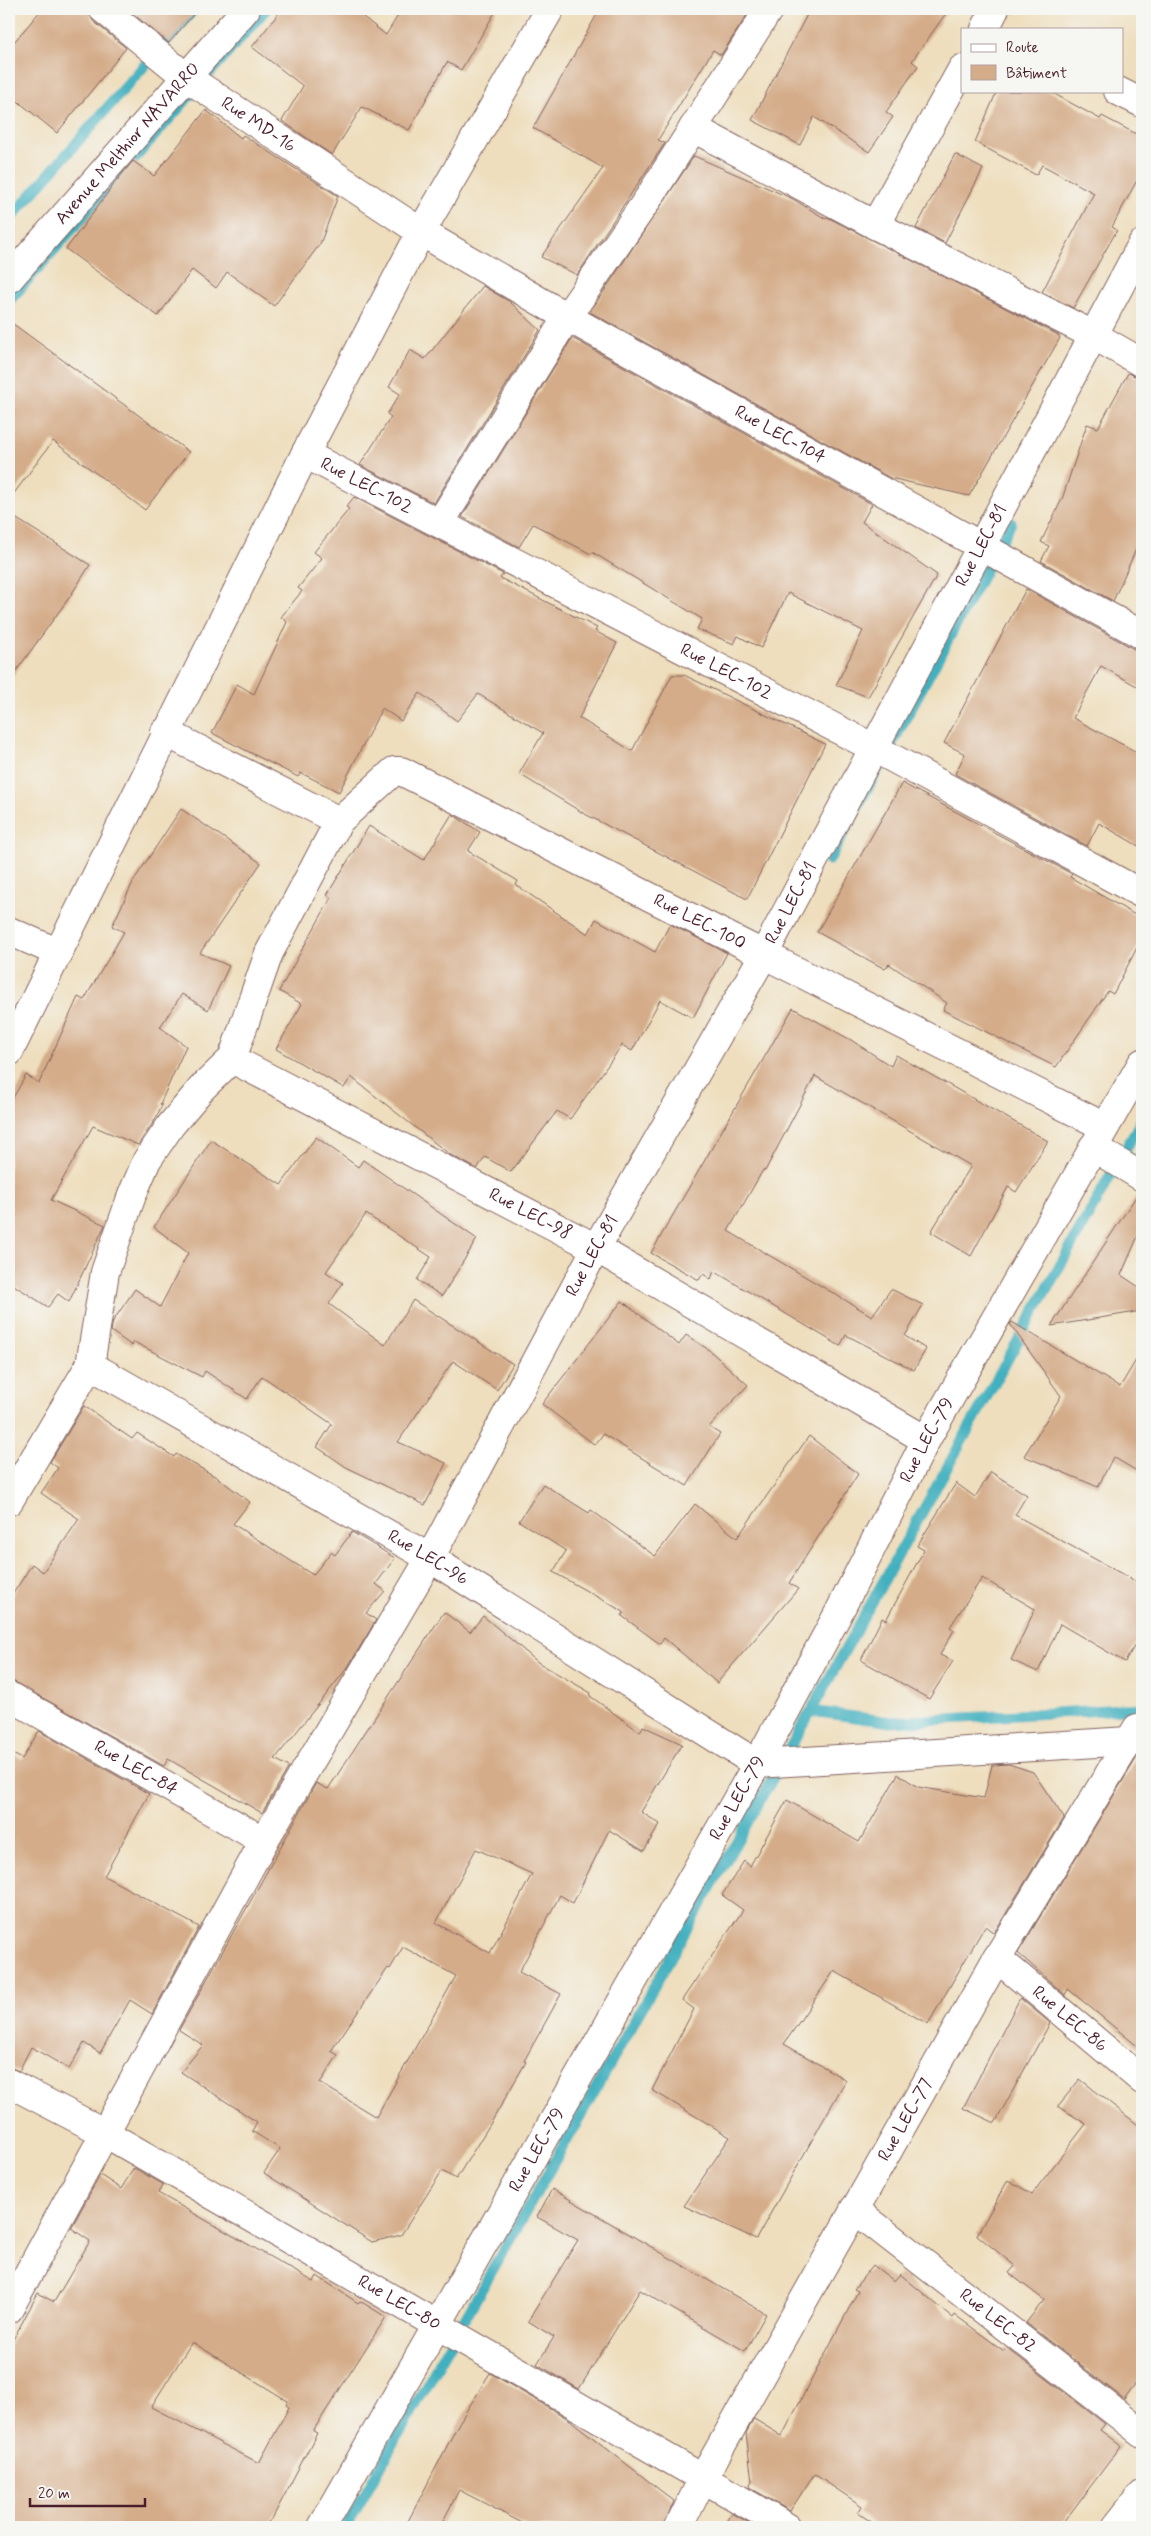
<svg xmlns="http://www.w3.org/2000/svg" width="1151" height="2536" font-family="Mynerve,sans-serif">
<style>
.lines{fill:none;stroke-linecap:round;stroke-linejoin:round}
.stream{stroke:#42b0bf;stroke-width:11}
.building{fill:#d4ac89;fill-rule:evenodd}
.minor-casing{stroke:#83625e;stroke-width:30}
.minor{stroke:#fff;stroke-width:28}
.labels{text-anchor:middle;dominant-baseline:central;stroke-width:4;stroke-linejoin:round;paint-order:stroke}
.street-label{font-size:18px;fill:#4a1f2b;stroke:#f6f6f2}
</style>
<rect width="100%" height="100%" fill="#f6f6f2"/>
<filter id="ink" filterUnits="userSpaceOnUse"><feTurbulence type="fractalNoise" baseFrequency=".02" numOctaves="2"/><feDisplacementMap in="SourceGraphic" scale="10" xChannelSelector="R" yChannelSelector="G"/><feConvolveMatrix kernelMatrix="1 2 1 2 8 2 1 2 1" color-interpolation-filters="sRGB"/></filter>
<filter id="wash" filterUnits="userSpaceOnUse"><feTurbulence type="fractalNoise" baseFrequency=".0096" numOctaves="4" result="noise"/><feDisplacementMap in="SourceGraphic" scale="20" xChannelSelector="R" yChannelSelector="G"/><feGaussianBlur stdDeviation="1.12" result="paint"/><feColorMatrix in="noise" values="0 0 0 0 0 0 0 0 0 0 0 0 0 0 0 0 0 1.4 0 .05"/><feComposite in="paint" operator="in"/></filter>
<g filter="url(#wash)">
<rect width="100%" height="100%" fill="#eedebd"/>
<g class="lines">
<path class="stream" d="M 9,220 L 194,9
M 9,301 L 266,9
M 829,860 L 1011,523
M 1131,1159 L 1123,1154 L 1142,1119
M 1118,1162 L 811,1711 L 891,1722 L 1142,1708
M 346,2527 L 811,1711"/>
</g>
<g id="blocks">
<path class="building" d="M 42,9 L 88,9 L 93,21 L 126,48 L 57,133 L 9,94 L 9,48 Z
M 127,9 L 198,9 L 169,43 Z
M 282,9 L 353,9 L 386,35 L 402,9 L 497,9 L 461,70 L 447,62 L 409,130 L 362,107 L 332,155 L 282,121 L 303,86 L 252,47 Z
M 600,9 L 751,9 L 721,55 L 713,50 L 658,140 L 665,143 L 577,275 L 541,257 L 603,168 L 533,128 Z
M 810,9 L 949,9 L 912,61 L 918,66 L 886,112 L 893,117 L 869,152 L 814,117 L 800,145 L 752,120 Z
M 997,91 L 1049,91 L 1100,119 L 1102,116 L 1142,137 L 1142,171 L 1112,227 L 1117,230 L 1073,308 L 1042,292 L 1094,193 L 1042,165 L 1036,175 L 975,142 Z
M 206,110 L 241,138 L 243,135 L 338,196 L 320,244 L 274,306 L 227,272 L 216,288 L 192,270 L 158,316 L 66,249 L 114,184 L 133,161 L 154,176 Z
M 955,154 L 983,169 L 945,243 L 916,228 Z
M 694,156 L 793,199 L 826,219 L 827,217 L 1058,335 L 1060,338 L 969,496 L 890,478 L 590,312 Z
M 483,286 L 510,302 L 540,330 L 434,503 L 360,465 L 391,417 L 387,414 L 400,394 L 389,387 L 410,350 L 425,359 Z
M 9,321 L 189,452 L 145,510 L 53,441 L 9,500 Z
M 572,338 L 872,504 L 862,522 L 937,575 L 868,697 L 836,685 L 863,631 L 788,593 L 761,648 L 738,636 L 734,644 L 697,629 L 702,619 L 592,552 L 591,554 L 533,524 L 519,547 L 462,517 Z
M 1128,373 L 1142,379 L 1142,536 L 1113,601 L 1041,561 L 1049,546 L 1041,542 L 1062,499 L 1087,424 L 1098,428 Z
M 354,497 L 503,574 L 500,578 L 597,628 L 595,631 L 617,643 L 579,718 L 632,751 L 672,675 L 684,675 L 825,744 L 747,899 L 583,813 L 519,774 L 543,733 L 478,694 L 457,721 L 420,693 L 401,721 L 382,708 L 339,792 L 301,773 L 298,777 L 212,733 L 237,684 L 254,694 L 287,622 L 281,617 L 302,591 L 298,588 L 322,558 L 314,552 L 349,509 L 346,507 Z
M 9,514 L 90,565 L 71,595 L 9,681 Z
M 1026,589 L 1134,649 L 1142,651 L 1142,689 L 1101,666 L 1073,718 L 1142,755 L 1142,848 L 1099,823 L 1087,846 L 955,774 L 965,754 L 944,743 Z
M 902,783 L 1072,874 L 1070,877 L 1142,919 L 1142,938 L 1113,994 L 1108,991 L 1056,1067 L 943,1010 L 947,1003 L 889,964 L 885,969 L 817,932 Z
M 181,809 L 261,863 L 200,953 L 229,966 L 208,1010 L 182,994 L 160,1027 L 186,1046 L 160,1104 L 162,1105 L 155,1120 L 138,1145 L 93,1126 L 51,1200 L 105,1225 L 69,1302 L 58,1294 L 48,1307 L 9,1282 L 9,1105 L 26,1075 L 39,1083 L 78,997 L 84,1000 L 124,932 L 112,926 L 134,880 Z
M 452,814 L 480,832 L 468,851 L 518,881 L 516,885 L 588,934 L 596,919 L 655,952 L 670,924 L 727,953 L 693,1018 L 660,1000 L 632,1051 L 622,1045 L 570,1119 L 557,1111 L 511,1172 L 485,1157 L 477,1169 L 449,1154 L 351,1077 L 344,1088 L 276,1049 L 302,1004 L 279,991 L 331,898 L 327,895 L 369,826 L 424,860 Z
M 793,1008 L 851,1040 L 891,1066 L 896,1055 L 1048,1141 L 1016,1192 L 1008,1187 L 971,1256 L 931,1232 L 971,1166 L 815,1076 L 765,1171 L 763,1170 L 728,1231 L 872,1316 L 891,1289 L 923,1305 L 905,1336 L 926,1349 L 914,1370 L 846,1335 L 840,1346 L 714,1271 L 711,1279 L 703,1274 L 699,1280 L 651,1253 Z
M 316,1137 L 358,1167 L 363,1160 L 477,1239 L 442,1296 L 417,1280 L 431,1257 L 366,1214 L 326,1272 L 343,1283 L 329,1304 L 385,1345 L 413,1300 L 513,1364 L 497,1390 L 453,1361 L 398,1442 L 446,1463 L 425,1505 L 346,1467 L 317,1447 L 332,1424 L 262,1376 L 247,1399 L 205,1371 L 202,1377 L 134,1342 L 132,1346 L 111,1331 L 113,1321 L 135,1289 L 160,1307 L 188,1253 L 154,1227 L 211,1140 L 281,1185 Z
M 1139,1192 L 1142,1193 L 1142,1227 L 1121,1275 L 1142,1289 L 1142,1311 L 1051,1326 Z
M 622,1301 L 679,1345 L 686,1335 L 709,1350 L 748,1385 L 709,1427 L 720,1434 L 687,1486 L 603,1434 L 595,1445 L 542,1404 Z
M 1012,1322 L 1120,1387 L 1142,1350 L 1142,1474 L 1113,1457 L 1098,1487 L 1024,1456 L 1061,1396 L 1010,1324 Z
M 84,1406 L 132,1439 L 137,1433 L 174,1457 L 176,1454 L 218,1478 L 250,1502 L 233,1524 L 313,1575 L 331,1552 L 335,1555 L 352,1532 L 395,1558 L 376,1584 L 385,1591 L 366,1613 L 376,1620 L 348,1667 L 275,1759 L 289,1767 L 262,1813 L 168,1759 L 164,1766 L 9,1679 L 9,1600 L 32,1564 L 43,1572 L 79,1519 L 41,1493 L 58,1468 L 50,1462 Z
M 809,1436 L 858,1474 L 789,1583 L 798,1589 L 717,1683 L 664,1638 L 660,1644 L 622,1616 L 624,1612 L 553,1572 L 566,1551 L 519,1521 L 543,1484 L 589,1513 L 591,1510 L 655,1556 L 695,1504 L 737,1538 Z
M 991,1472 L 1027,1495 L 1015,1515 L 1142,1585 L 1142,1633 L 1125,1662 L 1060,1624 L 1038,1672 L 1011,1660 L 1035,1609 L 982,1578 L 950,1627 L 954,1630 L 940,1655 L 953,1661 L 929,1699 L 861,1660 L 882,1618 L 886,1620 L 924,1550 L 917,1546 L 956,1483 L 975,1497 Z
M 444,1612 L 470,1632 L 483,1616 L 539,1663 L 591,1693 L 590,1696 L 640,1732 L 643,1726 L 682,1744 L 641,1812 L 660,1824 L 644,1851 L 609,1830 L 573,1903 L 560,1895 L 519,1972 L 561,1994 L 524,2061 L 526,2062 L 492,2121 L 456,2179 L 442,2171 L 401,2235 L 372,2242 L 264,2173 L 280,2149 L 252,2131 L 257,2122 L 181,2072 L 203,2045 L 179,2030 L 316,1783 L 328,1789 ZM 476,1849 L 532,1874 L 490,1953 L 436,1923 ZM 403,1947 L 456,1976 L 376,2117 L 320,2083 L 338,2055 L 331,2051 L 388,1968 L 390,1969 Z
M 39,1731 L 149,1794 L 104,1876 L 199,1927 L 152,2014 L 130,2000 L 100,2053 L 84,2043 L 69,2069 L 31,2047 L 19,2071 L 9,2067 L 9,1752 L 22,1759 Z
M 1142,1753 L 1142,2050 L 1068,1989 L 1065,1995 L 1018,1953 L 1139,1754 Z
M 1009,1764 L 1033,1772 L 1064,1818 L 994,1933 L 985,1926 L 928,2024 L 834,1971 L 784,2044 L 846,2080 L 756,2239 L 684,2206 L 730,2137 L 652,2090 L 694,2009 L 682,2000 L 743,1910 L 722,1895 L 744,1861 L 750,1866 L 787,1800 L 859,1842 L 898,1774 L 918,1787 L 984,1798 L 992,1765 Z
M 1020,1998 L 1050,2023 L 995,2123 L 963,2108 Z
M 1080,2079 L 1142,2128 L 1142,2375 L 1124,2399 L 1026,2323 L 1044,2300 L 1009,2273 L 1015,2266 L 977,2235 L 1008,2180 L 1032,2194 L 1086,2124 L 1058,2106 Z
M 134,2168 L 164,2185 L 158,2193 L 314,2282 L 317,2276 L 358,2303 L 360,2301 L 386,2317 L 313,2431 L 317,2433 L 272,2519 L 262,2527 L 9,2527 L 9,2347 L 38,2293 L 54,2302 L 90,2241 L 71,2228 L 100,2175 L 121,2189 ZM 192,2342 L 288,2401 L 286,2405 L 289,2407 L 259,2463 L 151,2407 Z
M 552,2189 L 766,2314 L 745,2351 L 640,2290 L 579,2389 L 537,2364 L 554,2337 L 528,2321 L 578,2240 L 537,2217 Z
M 873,2265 L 894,2281 L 900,2274 L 953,2318 L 955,2315 L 1004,2351 L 1007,2348 L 1105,2424 L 1100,2430 L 1121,2446 L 1060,2527 L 879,2527 L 858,2513 L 862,2506 L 814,2474 L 790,2511 L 749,2487 L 752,2482 L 746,2433 L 754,2419 L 782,2436 L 858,2291 L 854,2289 Z
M 490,2373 L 570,2420 L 674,2501 L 664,2527 L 530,2527 L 459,2490 L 440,2527 L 405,2527 L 459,2423 Z
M 732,2513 L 756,2527 L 724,2527 Z"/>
</g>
</g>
<g filter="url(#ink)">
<use href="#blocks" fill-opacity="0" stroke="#83625e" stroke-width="1"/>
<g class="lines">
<g class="minor-casing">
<g id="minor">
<path id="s1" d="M 103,9 L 186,77 L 421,232 L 567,317 L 1142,635"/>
<path d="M 985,29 L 995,9"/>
<path d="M 1118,91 L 1142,103"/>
<path d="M 693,128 L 875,225 L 1095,336 L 1142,363"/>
<path d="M 875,225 L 962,69"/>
<path id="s2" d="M 9,279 L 246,9"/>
<path id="s3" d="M 305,454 L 874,748 L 1142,894"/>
<path d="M 440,523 L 567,317 L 648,199 L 769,9"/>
<path d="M 165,732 L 339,821"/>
<path d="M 9,931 L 59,953"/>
<path d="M 9,1052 L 305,454 L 421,232 L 550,9"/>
<path id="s4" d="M 232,1059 L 596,1248 L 926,1440"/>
<path d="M 1093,1147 L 1142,1177"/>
<path id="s5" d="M 90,1365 L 430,1558 L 757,1764 L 1129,1741 L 1142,1737"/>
<path id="s6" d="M 9,1501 L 90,1365 L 105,1272 L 132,1195 L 147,1160 L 171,1125 L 202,1088 L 232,1059 L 269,953 L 339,821 L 394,771 L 401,771 L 1105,1127"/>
<path id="s7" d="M 9,1696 L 264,1841"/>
<path id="s8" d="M 997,1958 L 1142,2080"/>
<path id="s9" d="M 9,2083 L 105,2133 L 787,2527"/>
<path id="s10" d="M 854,2209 L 1142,2433"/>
<path id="s11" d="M 9,2309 L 264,1841 L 430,1558 L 596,1248 L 763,956 L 1142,244"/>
<path id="s12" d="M 322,2527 L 757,1764 L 837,1616 L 926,1440 L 1142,1063"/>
<path id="s13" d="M 679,2527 L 703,2478 L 997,1958 L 1137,1728"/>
<path d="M 1116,2527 L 1142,2494"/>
</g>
</g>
<use href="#minor" class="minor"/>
</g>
</g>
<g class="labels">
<g class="street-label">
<text stroke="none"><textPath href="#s1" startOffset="194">Rue MD-16</textPath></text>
<text stroke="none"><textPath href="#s2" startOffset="180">Avenue Melthior NAVARRO</textPath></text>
<text stroke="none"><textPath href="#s1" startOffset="801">Rue LEC-104</textPath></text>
<text stroke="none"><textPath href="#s3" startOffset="69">Rue LEC-102</textPath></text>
<text stroke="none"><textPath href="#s11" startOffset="2014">Rue LEC-81</textPath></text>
<text stroke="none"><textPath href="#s3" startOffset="474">Rue LEC-102</textPath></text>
<text stroke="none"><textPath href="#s11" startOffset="1609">Rue LEC-81</textPath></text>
<text stroke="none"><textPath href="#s6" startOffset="1182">Rue LEC-100</textPath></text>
<text stroke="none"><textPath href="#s4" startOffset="336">Rue LEC-98</textPath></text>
<text stroke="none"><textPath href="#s11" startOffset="1204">Rue LEC-81</textPath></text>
<text stroke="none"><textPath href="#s12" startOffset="1244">Rue LEC-79</textPath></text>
<text stroke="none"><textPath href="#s5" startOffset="389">Rue LEC-96</textPath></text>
<text stroke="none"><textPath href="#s7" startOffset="146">Rue LEC-84</textPath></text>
<text stroke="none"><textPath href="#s12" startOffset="839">Rue LEC-79</textPath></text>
<text stroke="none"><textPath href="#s8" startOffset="95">Rue LEC-86</textPath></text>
<text stroke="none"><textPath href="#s13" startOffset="466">Rue LEC-77</textPath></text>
<text stroke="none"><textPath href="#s12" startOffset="434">Rue LEC-79</textPath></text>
<text stroke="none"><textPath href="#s9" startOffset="448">Rue LEC-80</textPath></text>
<text stroke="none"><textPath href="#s10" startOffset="182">Rue LEC-82</textPath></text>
</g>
</g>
<rect width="1151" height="2536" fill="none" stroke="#f6f6f2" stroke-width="30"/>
<rect x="961" y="28" width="162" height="65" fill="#f6f6f2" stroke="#b1a0a2"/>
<rect x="971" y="44" width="25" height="8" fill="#ffffff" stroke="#b1a0a2"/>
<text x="1006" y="52" font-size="15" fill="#4a1f2b">Route</text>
<rect x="971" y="65" width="25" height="15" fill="#d4ac89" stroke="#b1a0a2"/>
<text x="1006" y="78" font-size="15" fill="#4a1f2b">Bâtiment</text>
<path d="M30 2498v8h115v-8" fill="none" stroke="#4a1f2b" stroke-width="2.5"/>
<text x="38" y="2498" font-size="15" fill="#4a1f2b" stroke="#f6f6f2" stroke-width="4" paint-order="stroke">20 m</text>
</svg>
